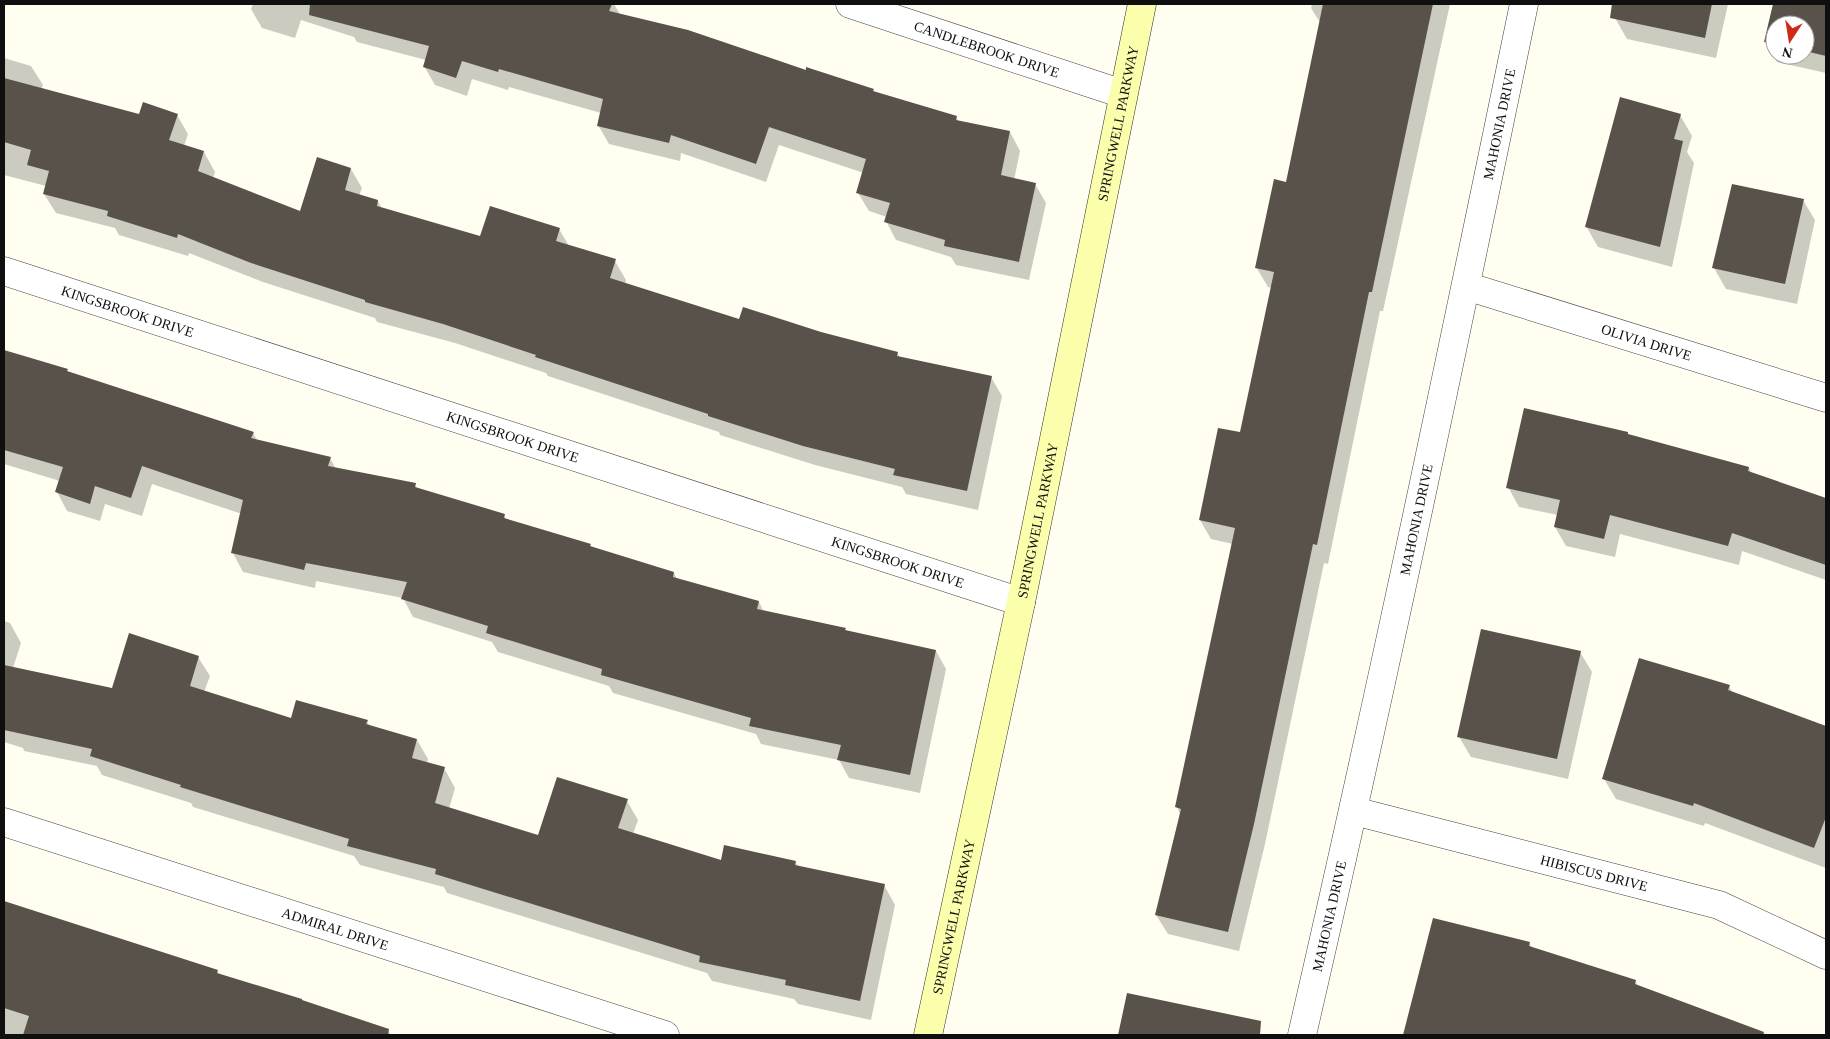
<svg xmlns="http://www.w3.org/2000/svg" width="1830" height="1039" font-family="Georgia,serif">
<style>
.shadow{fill:#0003;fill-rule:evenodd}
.building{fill:#59524a}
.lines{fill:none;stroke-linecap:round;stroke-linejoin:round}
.street-casing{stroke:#424242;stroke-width:29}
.secondary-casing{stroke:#313131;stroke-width:29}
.street{stroke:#fff;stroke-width:28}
.secondary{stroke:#fbffab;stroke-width:28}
.labels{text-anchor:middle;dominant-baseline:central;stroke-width:5;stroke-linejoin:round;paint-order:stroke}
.street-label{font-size:14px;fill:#0f0f0f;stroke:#fff}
</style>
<rect width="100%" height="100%" fill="#fffef0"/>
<path class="shadow" d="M 253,4 L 614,4 L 621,16 L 873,90 L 875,93 L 956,117 L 959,122 L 1010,132 L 1020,151 L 1014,180 L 1035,184 L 1046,203 L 1029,280 L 956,265 L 951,257 L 896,240 L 886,221 L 887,217 L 869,211 L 858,193 L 864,173 L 779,145 L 766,182 L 681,153 L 680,161 L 609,144 L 598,125 L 601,113 L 509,87 L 508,90 L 472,79 L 467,96 L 435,85 L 424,66 L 426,60 L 357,42 L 354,37 L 301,20 L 295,38 L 262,28 L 251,9 Z
M 1312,4 L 1450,4 L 1383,311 L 1380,311 L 1328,564 L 1324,563 L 1265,844 L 1239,951 L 1168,934 L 1156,915 L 1180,814 L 1177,807 L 1233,544 L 1211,539 L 1200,520 L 1241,434 L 1272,288 L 1268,287 L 1256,267 L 1287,183 L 1321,24 L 1311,8 Z
M 1618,4 L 1728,4 L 1716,58 L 1627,39 L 1615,18 Z
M 1774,4 L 1826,4 L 1826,73 L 1777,62 L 1766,42 ZM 1775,25 L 1805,25 L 1805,55 L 1775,55 Z
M 4,58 L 31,66 L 43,85 L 41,90 L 140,115 L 177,115 L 188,134 L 184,146 L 204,152 L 215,172 L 213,178 L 301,213 L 351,169 L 362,188 L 359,196 L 378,201 L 382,209 L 481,238 L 559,229 L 569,246 L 615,261 L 626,280 L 625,284 L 740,320 L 820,334 L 897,353 L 900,357 L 991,377 L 1002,396 L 978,510 L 906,494 L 902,487 L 815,465 L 720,435 L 719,432 L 548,376 L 546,373 L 455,343 L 377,322 L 375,318 L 263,282 L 189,253 L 188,256 L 119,235 L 115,228 L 56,213 L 44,194 L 46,186 L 4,175 Z
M 1680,115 L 1692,136 L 1687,152 L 1694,163 L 1672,267 L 1598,247 L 1586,226 Z
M 1803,200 L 1815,220 L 1797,304 L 1726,289 L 1714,268 Z
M 4,351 L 67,370 L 68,372 L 253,433 L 257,440 L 330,458 L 336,469 L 415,484 L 417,489 L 504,515 L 507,521 L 590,545 L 592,548 L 674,573 L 677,579 L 759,602 L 764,612 L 845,629 L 847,632 L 936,651 L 946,669 L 920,793 L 849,778 L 839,760 L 761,744 L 756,734 L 613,693 L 609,686 L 498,652 L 492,642 L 413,617 L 403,598 L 316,581 L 315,588 L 243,572 L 233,553 L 242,514 L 152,484 L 142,516 L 105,504 L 100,521 L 67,511 L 57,492 L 60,481 L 4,464 Z
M 1627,433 L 1629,436 L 1749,468 L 1752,474 L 1826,500 L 1826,580 L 1742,551 L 1739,565 L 1620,534 L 1615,557 L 1566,546 L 1555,527 L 1558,515 L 1519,507 L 1508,487 Z
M 4,621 L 10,623 L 21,643 L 13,668 L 113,689 L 198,657 L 210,676 L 204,692 L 291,719 L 367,721 L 370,727 L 417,740 L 428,759 L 427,764 L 444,768 L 455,788 L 449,809 L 539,837 L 627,801 L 638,820 L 633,834 L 722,862 L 795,862 L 799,867 L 884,885 L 895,905 L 871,1020 L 798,1004 L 794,999 L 712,981 L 707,973 L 447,893 L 444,887 L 360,865 L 354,856 L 193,807 L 191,803 L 102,775 L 97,766 L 24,751 L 23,748 L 4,742 Z
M 1580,652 L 1592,672 L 1568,779 L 1471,757 L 1459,737 Z
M 1729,686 L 1732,692 L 1826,728 L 1826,868 L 1705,823 L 1704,826 L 1616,799 L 1604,779 Z
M 4,902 L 217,971 L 219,975 L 387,1029 L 391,1035 L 4,1035 Z
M 1529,943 L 1533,949 L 1635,981 L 1638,986 L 1769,1035 L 1405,1035 Z
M 1128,994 L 1220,1032 L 1220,1035 L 1119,1035 Z"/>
<path class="building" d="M 310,4 L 612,4 L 609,11 L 688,30 L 806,70 L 806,67 L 874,89 L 873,91 L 957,116 L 956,120 L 1010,131 L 1001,175 L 1036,183 L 1019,262 L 944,246 L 945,240 L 884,222 L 890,203 L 856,193 L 866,159 L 769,127 L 756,164 L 671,135 L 669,143 L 597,126 L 603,99 L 499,69 L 498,72 L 462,61 L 456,78 L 423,67 L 429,46 L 309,15 Z
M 1323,4 L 1433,4 L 1372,292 L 1369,292 L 1317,545 L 1313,544 L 1254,824 L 1228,932 L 1155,915 L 1181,809 L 1175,807 L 1235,528 L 1199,520 L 1218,428 L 1240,432 L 1274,272 L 1255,268 L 1274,179 L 1286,182 Z
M 1612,4 L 1712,4 L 1705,38 L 1610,18 Z
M 1773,4 L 1826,4 L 1826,56 L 1805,51 L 1805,25 L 1775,25 L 1775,44 L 1764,42 Z
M 4,78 L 139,114 L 143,102 L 178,114 L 169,140 L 204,151 L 198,171 L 300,211 L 317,157 L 351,168 L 345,190 L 378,200 L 377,206 L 480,236 L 490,206 L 560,228 L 556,241 L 616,259 L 610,278 L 739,319 L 743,307 L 821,332 L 898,352 L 897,356 L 992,376 L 967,491 L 893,475 L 895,469 L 803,446 L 708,416 L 708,414 L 535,357 L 536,355 L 443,324 L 365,302 L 365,300 L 251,263 L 178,234 L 177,238 L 107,216 L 108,211 L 43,194 L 49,171 L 27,165 L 31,150 L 4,142 Z
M 1620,97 L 1681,114 L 1674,139 L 1683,141 L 1660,247 L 1585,227 Z
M 1732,184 L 1804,199 L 1785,284 L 1712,268 Z
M 4,350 L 68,369 L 67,371 L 254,432 L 251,438 L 331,457 L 328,466 L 416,483 L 415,487 L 505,514 L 504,518 L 591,544 L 590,546 L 674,572 L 673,577 L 759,601 L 757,609 L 846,628 L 845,630 L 936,650 L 910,775 L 837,760 L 841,745 L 749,726 L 751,718 L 601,675 L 602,669 L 486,633 L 488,626 L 401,599 L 407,582 L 306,563 L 304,570 L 231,553 L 243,500 L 142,466 L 131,498 L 95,486 L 90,504 L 55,492 L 63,467 L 4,450 Z
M 1524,408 L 1628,432 L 1628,434 L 1749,467 L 1748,471 L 1826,498 L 1826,565 L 1732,533 L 1728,546 L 1610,515 L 1604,539 L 1554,527 L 1560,500 L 1506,488 Z
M 1481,629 L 1581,651 L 1557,759 L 1457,737 Z
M 129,633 L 199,656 L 190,686 L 291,718 L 296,700 L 368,720 L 366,724 L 417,739 L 412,758 L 445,767 L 435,803 L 538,835 L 557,777 L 628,799 L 618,828 L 721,860 L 724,845 L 796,861 L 795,865 L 885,884 L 860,1001 L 785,985 L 786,980 L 699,962 L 700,956 L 435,874 L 436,869 L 347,846 L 349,839 L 180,787 L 181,785 L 90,756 L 92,749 L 4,730 L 4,665 L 112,688 Z
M 1639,658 L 1730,685 L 1728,690 L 1826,726 L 1826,817 L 1814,848 L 1694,803 L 1693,806 L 1602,779 Z
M 4,901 L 218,970 L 217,973 L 302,999 L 302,1000 L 389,1029 L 388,1035 L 23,1035 L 29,1016 L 4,1008 Z
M 1433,918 L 1530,942 L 1529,946 L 1636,980 L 1635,984 L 1764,1032 L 1763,1035 L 1403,1035 Z
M 1127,993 L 1261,1021 L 1260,1035 L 1118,1035 Z"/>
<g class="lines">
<g class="street-casing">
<g id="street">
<path id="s1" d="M 850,4 L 1123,94"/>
<path id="s2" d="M 4,271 L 1021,602"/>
<path id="s3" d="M 1466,286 L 1826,398"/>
<path id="s4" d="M 1354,811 L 1719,905 L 1826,955"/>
<path id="s5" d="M 4,822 L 665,1035"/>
<path id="s6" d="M 1302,1035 C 1381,693 1453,348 1524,4"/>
</g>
</g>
<g class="secondary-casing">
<g id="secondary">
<path id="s7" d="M 928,1035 L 1021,602 L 1142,4"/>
</g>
</g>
<use href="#street" class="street"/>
<use href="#secondary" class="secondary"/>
</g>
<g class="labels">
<g class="street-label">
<text stroke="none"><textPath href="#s1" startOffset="144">CANDLEBROOK DRIVE</textPath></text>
<text stroke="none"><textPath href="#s7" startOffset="931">SPRINGWELL PARKWAY</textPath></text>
<text stroke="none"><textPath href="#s6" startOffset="932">MAHONIA DRIVE</textPath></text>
<text stroke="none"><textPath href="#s2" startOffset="130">KINGSBROOK DRIVE</textPath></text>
<text stroke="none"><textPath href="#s3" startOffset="189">OLIVIA DRIVE</textPath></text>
<text stroke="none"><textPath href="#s2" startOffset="535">KINGSBROOK DRIVE</textPath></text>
<text stroke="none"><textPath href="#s7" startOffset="526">SPRINGWELL PARKWAY</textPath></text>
<text stroke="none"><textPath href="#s6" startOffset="528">MAHONIA DRIVE</textPath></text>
<text stroke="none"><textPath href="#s2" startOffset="940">KINGSBROOK DRIVE</textPath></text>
<text stroke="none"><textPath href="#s4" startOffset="248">HIBISCUS DRIVE</textPath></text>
<text stroke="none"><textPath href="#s7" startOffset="121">SPRINGWELL PARKWAY</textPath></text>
<text stroke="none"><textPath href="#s6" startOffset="122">MAHONIA DRIVE</textPath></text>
<text stroke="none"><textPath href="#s5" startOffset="348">ADMIRAL DRIVE</textPath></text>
</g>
</g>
<rect width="1830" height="1039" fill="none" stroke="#0f0f0f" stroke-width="10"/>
<g transform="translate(1790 40) rotate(192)"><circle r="24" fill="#ffffff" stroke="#9f9f9f"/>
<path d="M0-4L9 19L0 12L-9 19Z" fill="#ce2b17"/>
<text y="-8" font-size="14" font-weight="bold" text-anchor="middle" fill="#0f0f0f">N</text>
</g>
</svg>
